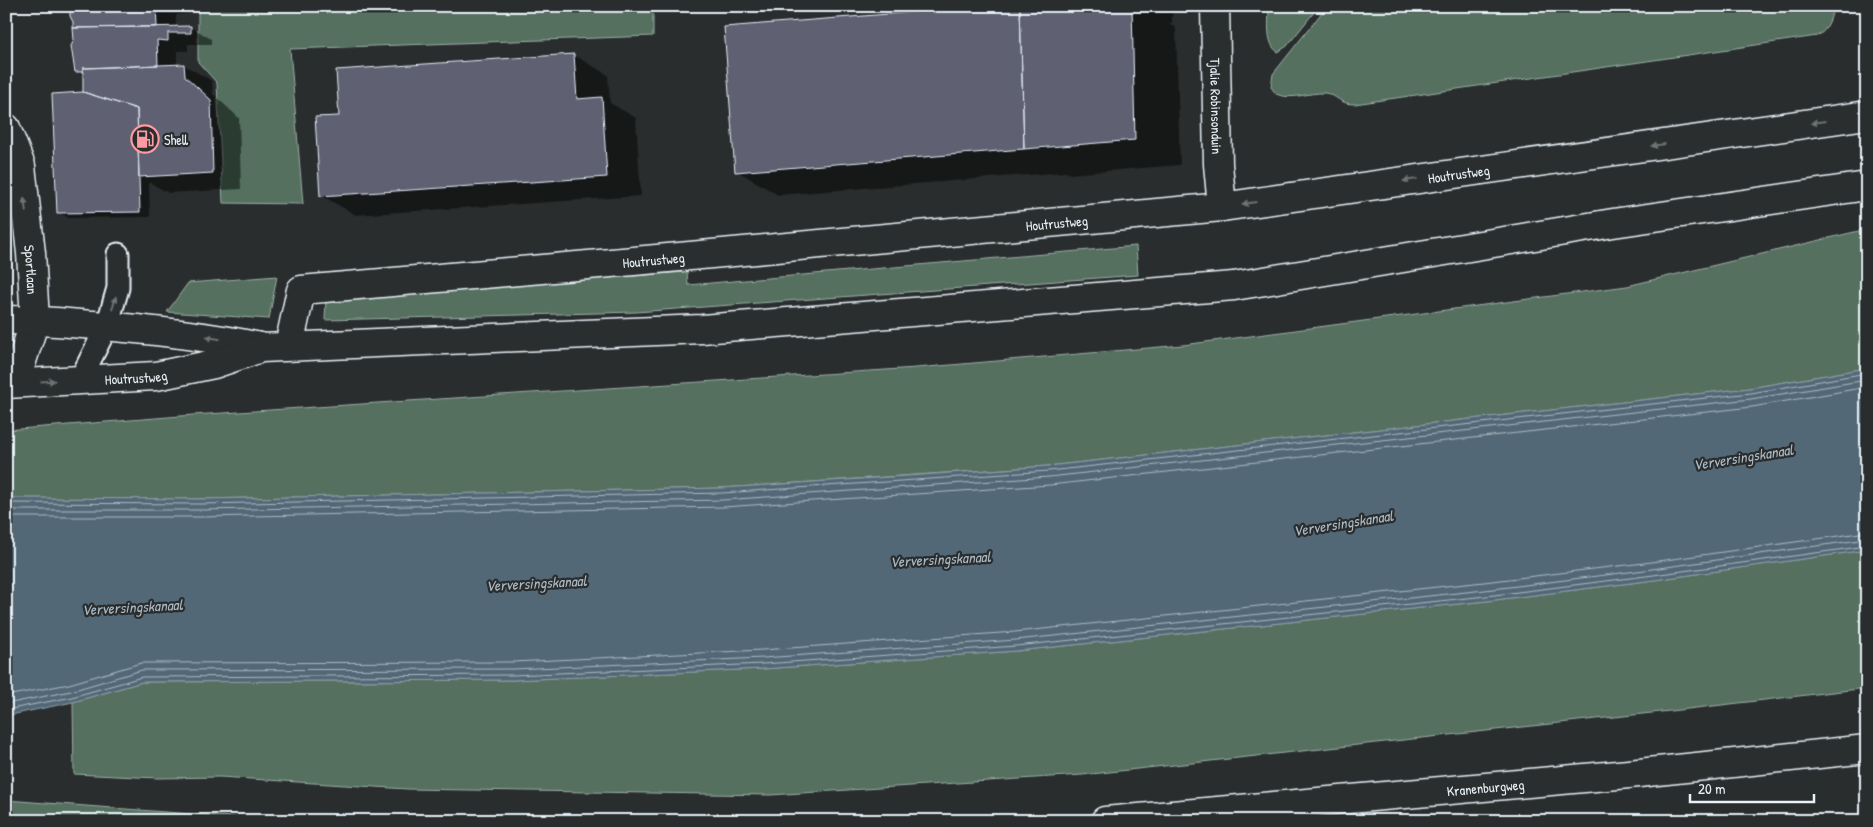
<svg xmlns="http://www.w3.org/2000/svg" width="1873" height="827" font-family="'Patrick Hand',sans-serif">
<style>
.green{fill:#546f5e;stroke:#9eb0ab}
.water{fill:#536876;stroke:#8f9faa}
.shadow{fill:#0007}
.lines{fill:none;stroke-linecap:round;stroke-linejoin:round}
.shore{stroke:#acbac4;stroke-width:1}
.building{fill:#5e6072;stroke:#e8f1f8}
.lane-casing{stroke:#e8f1f8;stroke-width:25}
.street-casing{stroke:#e8f1f8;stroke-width:31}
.secondary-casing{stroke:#e8f1f8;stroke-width:31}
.lane{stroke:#2a2d2e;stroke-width:21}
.street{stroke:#2a2d2e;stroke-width:28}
.secondary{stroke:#2a2d2e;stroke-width:28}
.oneway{fill:#6c7275}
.labels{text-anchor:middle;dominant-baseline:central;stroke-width:4.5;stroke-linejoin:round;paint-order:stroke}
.street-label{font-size:14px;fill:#e8f1f8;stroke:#2a2d2e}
.poi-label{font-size:14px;fill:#e8f1f8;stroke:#2a2d2e;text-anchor:start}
.water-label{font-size:15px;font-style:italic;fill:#acbac4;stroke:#2a2d2e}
</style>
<rect width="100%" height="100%" fill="#2a2d2e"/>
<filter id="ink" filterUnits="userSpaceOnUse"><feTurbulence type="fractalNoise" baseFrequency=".02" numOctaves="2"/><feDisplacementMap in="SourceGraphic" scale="10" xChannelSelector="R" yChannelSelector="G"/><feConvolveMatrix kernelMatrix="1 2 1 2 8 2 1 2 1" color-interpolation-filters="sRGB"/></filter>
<g filter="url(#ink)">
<path class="green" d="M 198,6 L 653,6 L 653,36 L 290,49 L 303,204 L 223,203 L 217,83 L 198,62 Z
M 1269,6 L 1319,6 L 1287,46 L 1278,52 C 1265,44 1269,20 1269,6 Z
M 1327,6 L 1834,6 C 1831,17 1828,31 1817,36 L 1355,104 C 1341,105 1335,94 1325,93 C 1308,92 1292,101 1276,94 L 1271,87 L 1273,74 Z
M 1867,229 L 1867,368 L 1750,388 L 1048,466 L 722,488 L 201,499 L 6,498 L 6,430 L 193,415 L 916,368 L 1183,345 L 1627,286 Z
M 1136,246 L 1138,275 L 636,312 L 325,320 L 326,298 L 687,272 L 688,285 Z
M 277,276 L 269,319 L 167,312 L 188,283 Z
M 1867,550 L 1867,688 L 1679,710 L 1082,775 L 770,795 L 407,789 L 220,777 L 158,778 L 74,774 L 73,702 L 142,682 L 513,680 L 763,669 L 1017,651 L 1487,601 L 1647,581 Z
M 6,800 L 285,821 L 65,821 L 6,819 Z"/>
<path class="water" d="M 1867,368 L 1867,550 L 1647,581 L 1487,601 L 1017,651 L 763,669 L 513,680 L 142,682 L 73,702 L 6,716 L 6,498 L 201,499 L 722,488 L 921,475 L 1048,466 L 1750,388 Z"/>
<path class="shadow" d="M 71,6 L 184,6 L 184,14 L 176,15 L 176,28 L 191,27 L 211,39 L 211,44 L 188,44 L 188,51 L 177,51 L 177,65 L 184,65 L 212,81 L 213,94 L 239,118 L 241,189 L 168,193 L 149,182 L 150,217 L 69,218 L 58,212 L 85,93 L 84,75 L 76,71 L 75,41 Z
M 1006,6 L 1172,6 L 1172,23 L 1169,23 L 1176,28 L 1180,165 L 1070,174 L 1066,172 L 778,195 L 737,171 Z
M 574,55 L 608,75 L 610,103 L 636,118 L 641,196 L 356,215 L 322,196 L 340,117 Z"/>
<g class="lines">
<path class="shore" d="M 6,503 L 201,504 L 722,493 L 1049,471 L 1751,393 L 1867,373
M 6,510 L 201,510 L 723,500 L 1049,477 L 1751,399 L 1867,380
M 6,517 L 201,517 L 723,507 L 1050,485 L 1752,407 L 1867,387
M 6,696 L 69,684 L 141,663 L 513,662 L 762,650 L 1015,632 L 1484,582 L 1644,563 L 1867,532
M 6,704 L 71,691 L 142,670 L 513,669 L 763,658 L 1016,640 L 1485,590 L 1645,570 L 1867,539
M 6,710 L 72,697 L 142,677 L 513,675 L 763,664 L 1016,646 L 1486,596 L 1646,576 L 1867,546"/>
</g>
<path class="building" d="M 156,6 L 157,27 L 73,28 L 73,22 L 70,16 L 70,6 Z
M 990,6 L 1020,6 L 1024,149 L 735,172 L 724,27 Z
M 1020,6 L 1132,6 L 1135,140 L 1024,149 Z
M 191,26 L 191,33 L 168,33 L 168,41 L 157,40 L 158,65 L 89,68 L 83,68 L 83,72 L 75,72 L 71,46 L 74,40 L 73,28 Z
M 574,54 L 577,99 L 602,97 L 607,177 L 320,196 L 315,117 L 339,116 L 336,70 Z
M 184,64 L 185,76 L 211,100 L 213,173 L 139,177 L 137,109 L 83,92 L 83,68 Z
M 83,92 L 137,109 L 140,212 L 57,213 L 52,94 Z"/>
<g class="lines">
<g class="lane-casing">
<path id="lane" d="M 80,380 L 107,326 L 118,288 L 118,254"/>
</g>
<g class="street-casing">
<g id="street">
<path id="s1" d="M 1215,6 L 1218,164 L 1222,207"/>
<path id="s2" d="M 6,128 L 21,166 L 31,253 L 35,320 L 15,383"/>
<path id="s3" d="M 289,346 L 301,290 L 668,258 L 1222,207 L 1867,115"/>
<path id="s4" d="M 1105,821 L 1629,774 L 1867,749"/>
</g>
</g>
<g class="secondary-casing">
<g id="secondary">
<path d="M 6,320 C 39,320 72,323 105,326 C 158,331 207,336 260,347"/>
<path id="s5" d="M 6,384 L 156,376 L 214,364 L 261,348 L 702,329 L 1234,286 L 1613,223 L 1867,186"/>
</g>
</g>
<use href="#lane" class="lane"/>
<use href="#street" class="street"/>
<use href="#secondary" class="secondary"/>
</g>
<defs><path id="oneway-solid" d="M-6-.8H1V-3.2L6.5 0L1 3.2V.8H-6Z" transform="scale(1.25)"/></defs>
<g class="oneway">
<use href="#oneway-solid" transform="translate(1818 122) rotate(172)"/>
<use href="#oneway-solid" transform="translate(1658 145) rotate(172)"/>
<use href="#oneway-solid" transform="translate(1410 180) rotate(172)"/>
<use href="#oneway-solid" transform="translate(1249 203) rotate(172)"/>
<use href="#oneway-solid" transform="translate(25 205) rotate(-97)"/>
<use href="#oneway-solid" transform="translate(114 303) rotate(-74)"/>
<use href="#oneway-solid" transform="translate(213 338) rotate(-170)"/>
<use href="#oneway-solid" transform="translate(48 381) rotate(-3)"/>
</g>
</g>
<defs>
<g id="fuel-ring" transform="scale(1.4375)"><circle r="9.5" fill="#2a2d2e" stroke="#ff9aa2" stroke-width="1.5"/><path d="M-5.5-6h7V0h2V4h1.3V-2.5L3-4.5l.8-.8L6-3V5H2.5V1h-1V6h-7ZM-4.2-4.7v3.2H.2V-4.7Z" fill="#ff9aa2"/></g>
</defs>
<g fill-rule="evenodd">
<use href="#fuel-ring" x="145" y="139"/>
</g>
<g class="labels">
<g class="street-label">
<text stroke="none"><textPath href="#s1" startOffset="100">Tjalie Robinsonduin</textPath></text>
<text stroke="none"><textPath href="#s3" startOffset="1221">Houtrustweg</textPath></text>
<text stroke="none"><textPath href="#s3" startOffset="816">Houtrustweg</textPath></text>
<text stroke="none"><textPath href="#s3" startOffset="411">Houtrustweg</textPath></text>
<text stroke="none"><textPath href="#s2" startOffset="145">Sportlaan</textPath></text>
<text stroke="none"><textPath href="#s5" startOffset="130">Houtrustweg</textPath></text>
<text stroke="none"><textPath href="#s4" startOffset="382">Kranenburgweg</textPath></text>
</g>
<g class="poi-label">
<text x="164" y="139">Shell</text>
</g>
<g class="water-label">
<text transform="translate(1743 457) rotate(-9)">Verversingskanaal</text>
<text transform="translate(1343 523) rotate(-9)">Verversingskanaal</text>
<text transform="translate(940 559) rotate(-3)">Verversingskanaal</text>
<text transform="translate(536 583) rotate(-3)">Verversingskanaal</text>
<text transform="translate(132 607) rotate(-3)">Verversingskanaal</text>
</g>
</g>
<rect width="1873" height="827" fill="none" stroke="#2a2d2e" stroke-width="25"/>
<rect x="12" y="12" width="1848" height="802" fill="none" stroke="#e8f1f8" stroke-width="2" filter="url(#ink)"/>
<path d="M1690 794v8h124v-8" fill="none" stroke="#e8f1f8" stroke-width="2.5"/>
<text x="1698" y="794" font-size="15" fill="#e8f1f8" stroke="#2a2d2e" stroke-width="4" paint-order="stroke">20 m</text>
</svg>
